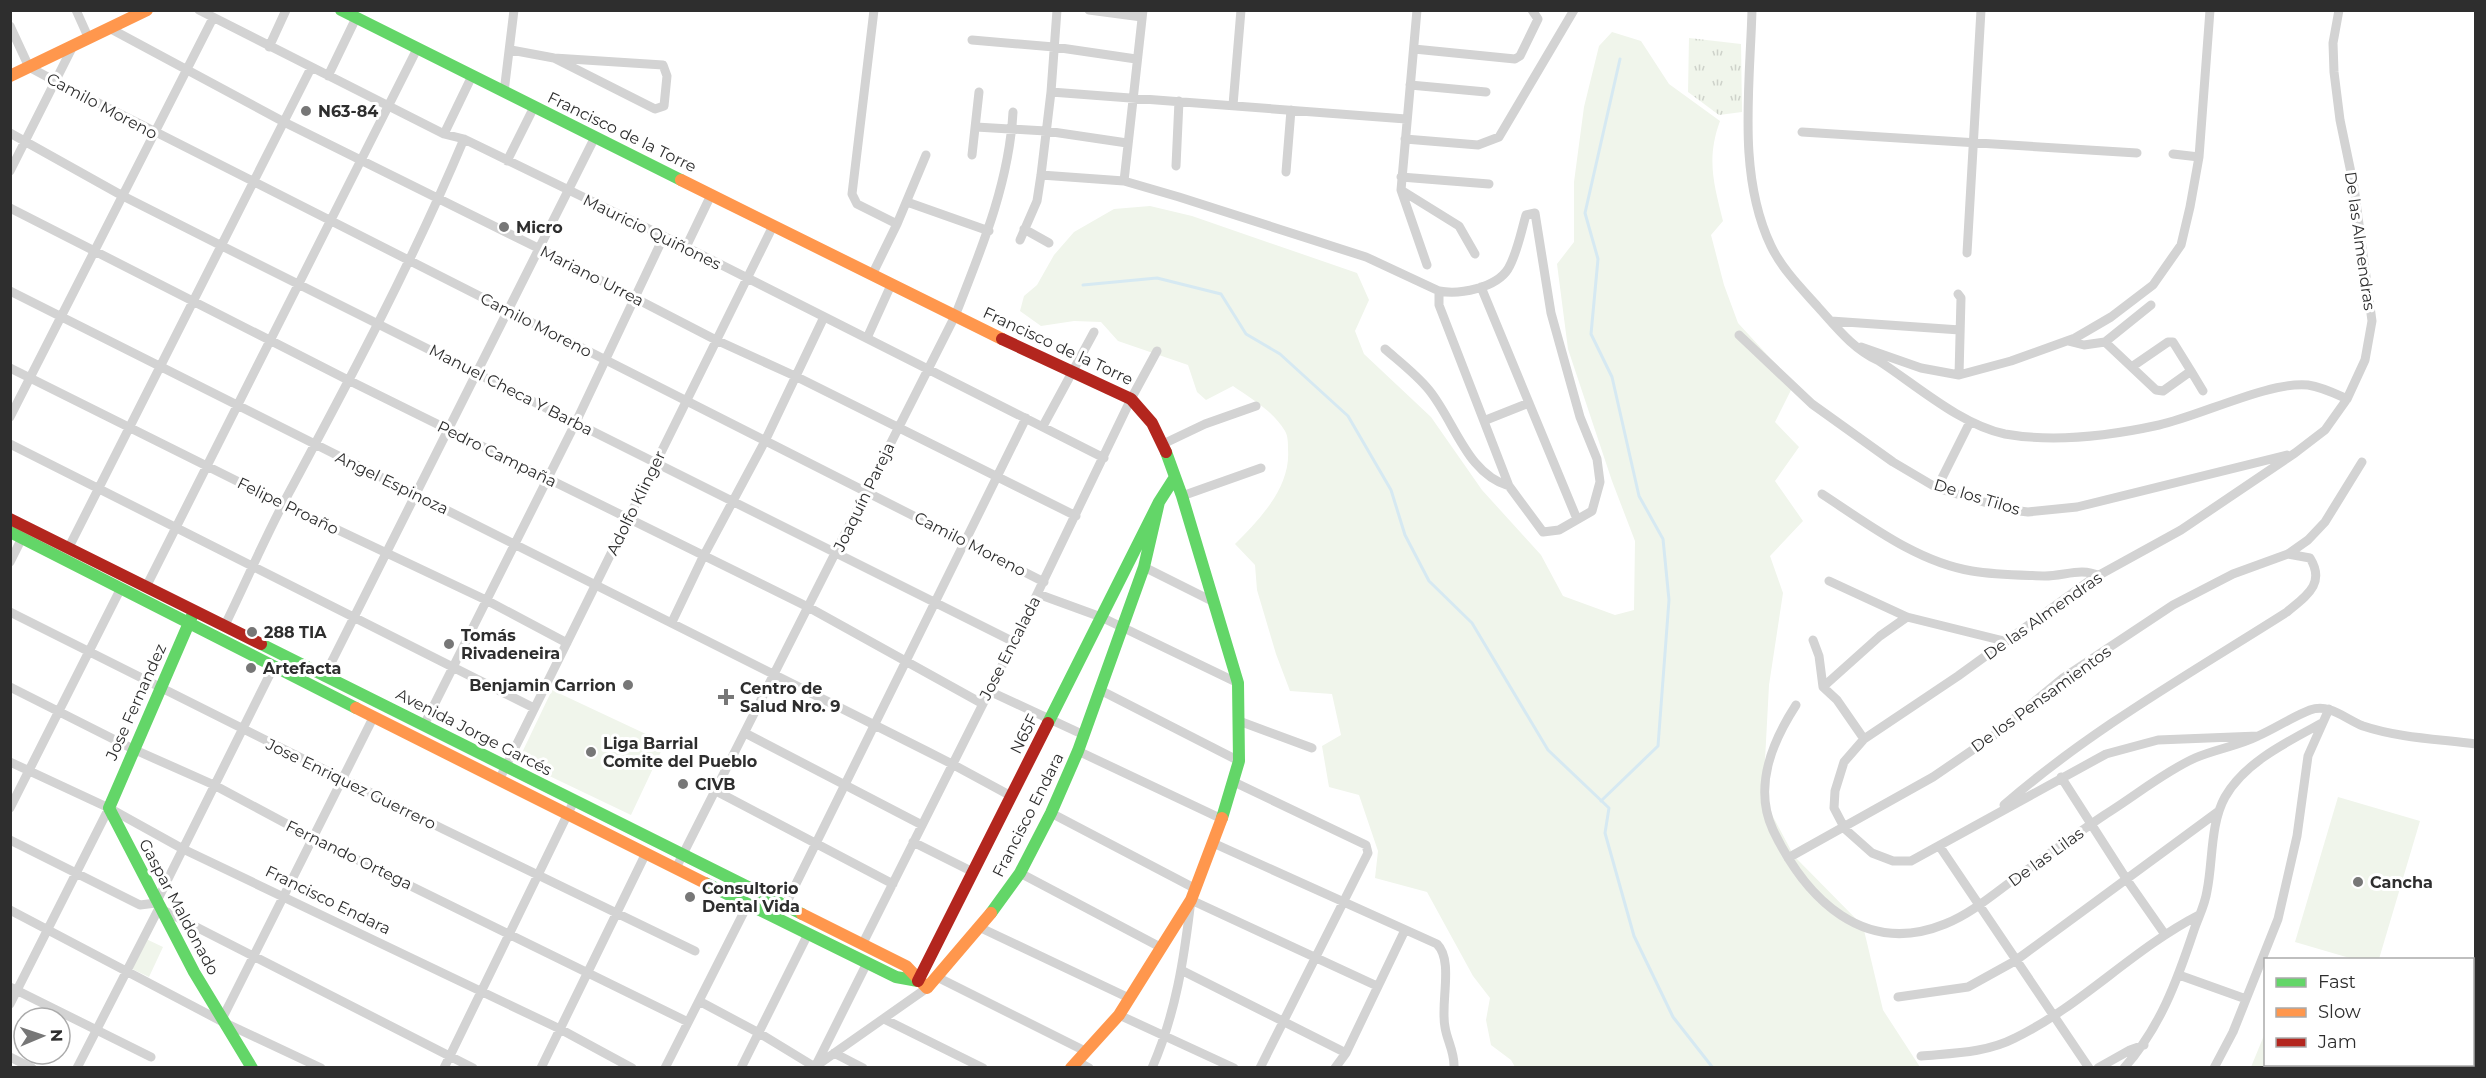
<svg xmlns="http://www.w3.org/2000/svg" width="2486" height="1078" font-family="Montserrat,sans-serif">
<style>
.green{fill:#f0f5eb}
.park{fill:url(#park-tufts)}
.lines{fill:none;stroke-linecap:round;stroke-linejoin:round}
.stream{stroke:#d6e9f2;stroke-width:3}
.street{stroke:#d3d3d3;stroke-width:9}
.fast{stroke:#63d668;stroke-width:12}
.slow{stroke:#ff974d;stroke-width:12}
.jam{stroke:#b3261e;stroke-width:12}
.poi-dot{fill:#777;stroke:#fff;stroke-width:2}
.labels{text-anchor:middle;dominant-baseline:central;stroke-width:6;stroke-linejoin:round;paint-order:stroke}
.street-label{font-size:16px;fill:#2e2e2e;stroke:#fff}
.poi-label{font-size:16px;font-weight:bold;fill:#2e2e2e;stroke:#fff;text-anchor:start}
</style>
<defs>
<pattern id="park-tufts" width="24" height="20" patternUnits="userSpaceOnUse" patternTransform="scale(1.5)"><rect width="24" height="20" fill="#f0f5eb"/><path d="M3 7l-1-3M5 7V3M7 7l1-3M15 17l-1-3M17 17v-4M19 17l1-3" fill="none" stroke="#ced2ca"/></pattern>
</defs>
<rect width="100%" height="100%" fill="#fff"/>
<path class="green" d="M 1612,32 L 1641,41 L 1669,84 L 1720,121 C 1706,159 1714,184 1723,221 L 1711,235 L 1724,285 L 1738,323 L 1794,384 L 1775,422 L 1799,447 L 1775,481 L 1803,521 L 1770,556 L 1783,593 L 1769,685 L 1763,798 L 1794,856 L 1863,926 L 1883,1010 L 1920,1067 L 1515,1067 L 1511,1060 L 1491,1045 L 1486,1020 L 1490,998 L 1473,976 L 1427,892 L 1375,878 L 1378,851 L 1359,795 L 1329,787 L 1322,746 L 1341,735 L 1332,694 L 1290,691 L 1276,654 L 1257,590 L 1255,565 L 1235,544 C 1260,519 1291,487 1288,449 C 1288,443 1288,436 1285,431 C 1273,411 1252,399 1233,386 L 1206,400 L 1197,392 L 1188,365 L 1118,341 L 1101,322 L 1074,321 L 1041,326 L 1020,311 L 1024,296 L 1037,285 L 1054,255 L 1074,232 L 1114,209 L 1150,206 L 1192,216 L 1357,273 L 1369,300 L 1355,331 L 1364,354 L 1431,417 L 1482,490 L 1541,555 L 1563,596 L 1615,615 L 1634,610 L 1635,541 L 1612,481 L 1568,349 L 1557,264 L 1574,242 L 1574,182 L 1584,107 L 1599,46 Z
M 552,690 L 665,743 L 631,815 L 518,761 Z
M 2338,797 L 2420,821 L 2379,959 L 2353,959 L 2295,942 Z
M 144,938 L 163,947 L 149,977 L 130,968 Z
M 2265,1033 L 2266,1064 L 2327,1065 L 2326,1067 L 2251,1067 Z"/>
<path class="park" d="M 1689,38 L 1741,44 L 1742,112 L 1719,115 L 1688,92 Z"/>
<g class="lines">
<path class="stream" d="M 1083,285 L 1157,278 L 1221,294 L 1246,334 L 1280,354 L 1348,416 L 1391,490 L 1405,535 L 1429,581 L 1472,623 L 1548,750 L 1609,808 L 1605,833 L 1634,936 L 1673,1017 L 1713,1068
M 1601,801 L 1658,746 L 1669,600 L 1663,539 L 1639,496 L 1612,377 L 1591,334 L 1598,259 L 1585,213 L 1620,59"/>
<path class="street" d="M 76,10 L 89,39
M 199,10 L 444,134 L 464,139 L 686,247 L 1104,458
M 874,10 L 852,194 L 857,204 L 897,224
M 1089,10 L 1142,17
M 1417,10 L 1401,190 L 1427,265
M 1752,10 C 1750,86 1737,175 1771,246 C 1782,269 1801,288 1818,307 C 1837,328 1853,349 1879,361 C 1916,385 1961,425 2005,434 C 2056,443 2109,436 2159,425 C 2200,416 2270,381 2308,385 C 2322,387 2334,393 2347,399
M 10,26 L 29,67 L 55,81 L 1044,582
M 111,29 L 284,122 L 538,248 L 716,340 L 795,376 L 1076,516
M 972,40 L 1054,47 L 1136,59
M 269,47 L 286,10
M 1414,49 L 1515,59 L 1520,56 L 1538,19 L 1532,10
M 511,50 L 554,58 L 663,65 L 667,76 L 664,106 L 655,109 L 554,58
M 328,76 L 356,18
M 1410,85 L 1486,92
M 504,92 L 514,10
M 1051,92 L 1406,119
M 1233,105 L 1241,10
M 976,127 L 1046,131 L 1127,143
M 1802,132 L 2137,153
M 10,133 L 121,195 L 222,246 L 1014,642
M 444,134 L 472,76
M 1405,139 L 1478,145 L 1499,137 L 1574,10
M 2173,154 L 2199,157
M 972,155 L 979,92
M 507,161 L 534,107
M 1176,166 L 1179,101
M 10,171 L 72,48
M 1286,172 L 1291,110
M 1041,175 L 1124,181 L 1179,197 L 1366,257 L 1439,291 C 1459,295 1496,288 1508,269 C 1517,254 1521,232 1526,215 L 1535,213 L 1551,313 L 1580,417 L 1597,459 L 1600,482 L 1592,511 L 1559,530 L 1543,532 L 1509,486 L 1439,305 L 1439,291
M 1401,177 L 1489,184
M 1124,181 L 1143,10
M 1401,190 L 1459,226 L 1475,254
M 907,202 L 989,231
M 10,208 L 348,380 L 808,607 L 983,704
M 1024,229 L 1049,243
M 1020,240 L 1037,201 L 1041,175 L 1051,92 L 1057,10
M 686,247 L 711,195
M 1967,253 L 1981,10
M 872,275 L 897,224 L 926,155
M 1481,287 L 1577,519
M 10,291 C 324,450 639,605 952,764 L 1011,796
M 1958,294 L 1961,298 L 1959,375
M 1831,321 L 1960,330
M 1739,335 L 1812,404 L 1893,462 L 1937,488 L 2011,510 L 2028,512 L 2077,507 L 2287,455
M 867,338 L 891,285
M 2068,341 L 2084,345 L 2105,342 L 2156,390 L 2163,391 L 2191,371 L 2173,342 L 2168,342 L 2133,366
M 2105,342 L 2151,305
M 1861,347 L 1921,368 L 1959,375 L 2011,361 L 2075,338 L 2111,317 L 2153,285 L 2181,245 L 2190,207 L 2199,157 L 2210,10
M 1385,349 C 1400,362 1417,375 1429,390 C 1455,422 1467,474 1509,486
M 10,368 L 283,504 L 486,600 L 567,643
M 2191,371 L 2203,391
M 10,417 L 213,18
M 1486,420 L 1529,403
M 1043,426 L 1094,332
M 10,444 L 534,708
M 1163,444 L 1205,424 L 1256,406
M 1937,488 L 1970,422
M 1822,494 C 1868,524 1917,562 1972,571 C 1996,575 2022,575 2045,576 C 2064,576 2082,567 2099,576
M 1182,496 L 1261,468
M 69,547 L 311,68
M 10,562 L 22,538
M 1144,567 L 1212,601
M 1829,581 L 1907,617 L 2004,641
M 147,585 L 417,49
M 1038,594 L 1101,617 L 1238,683
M 10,612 L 443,829 L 695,951
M 672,622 L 703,557 L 765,441 L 824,317
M 225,625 C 245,584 263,542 284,502 C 348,383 412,263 464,139
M 1813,640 L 1819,656 L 1823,687 L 1837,700 L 1864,739
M 324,677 L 595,137
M 10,687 L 133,749 L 214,785 L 313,838 L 688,1022
M 1823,687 L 1880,636 L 1907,617
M 1100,690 L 1239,761
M 989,691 L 1084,735
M 1796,705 C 1772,742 1753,787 1773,830 C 1806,899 1864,957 1945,924 C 1968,915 1989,898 2009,883 C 2041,860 2073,836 2106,814 C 2135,796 2164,772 2195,758 C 2216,749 2238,746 2258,736 C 2276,728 2292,717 2310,710 C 2330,703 2345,719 2363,726 C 2399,738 2438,739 2476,744
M 1239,721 L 1312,748
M 424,725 L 576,422 L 664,236
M 745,733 L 922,825
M 2258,736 L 2158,740 L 2106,754 L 1911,861 L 1893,861 L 1872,853 L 1845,829 L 1834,808 L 1835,791 L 1844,762 L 1864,739 L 1958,676 L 2092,579 L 2181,530 L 2295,453 L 2325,430 L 2347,399 L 2365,360 L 2372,321 L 2354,187 L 2340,120 L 2334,72 L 2333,43 L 2339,10
M 1078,751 L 1222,819
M 10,762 L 109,808 L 183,849 L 560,1029 L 632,1068
M 2061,777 L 2127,880 L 2164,933
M 499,780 L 773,226
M 1234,782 L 1366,845 L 1368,853 L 1260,1068
M 716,791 L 893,884
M 2004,805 C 2090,730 2191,673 2287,612 C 2306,596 2326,584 2310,558 L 2288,554
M 10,808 L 121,588
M 1051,813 L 1196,889
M 10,840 L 140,905 L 156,903 L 274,666
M 913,842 L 973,872
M 1213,843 L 1437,944 C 1454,961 1440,1003 1445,1027 C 1447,1041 1455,1052 1454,1068
M 1940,847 L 2089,1068
M 1788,858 L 1933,777 L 1993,736 L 2063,678 L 2173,605 L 2233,574 L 2288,554 L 2308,540 L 2325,522 L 2362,462
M 676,868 L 955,316 C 981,250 1009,184 1013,112
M 1020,873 L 1162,948
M 785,906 L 1026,418
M 10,910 L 221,1021 L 321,1068
M 981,928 L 1129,998
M 862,945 L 1014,642 L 1131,399 L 1157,351
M 1183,971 L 1346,1053
M 2179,975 L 2246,999
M 937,977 L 1085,1051
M 10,987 L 151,1057
M 1898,997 L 1968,987 L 2015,961 L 2219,811
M 699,1001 L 759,1033 L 815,1067 L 867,963
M 10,1004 L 109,808
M 1119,1015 L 1234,1068
M 884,1019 L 983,1068
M 221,1021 L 374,716
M 834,1053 L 863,1068
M 1921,1056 C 1953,1053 1986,1053 2015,1038 C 2081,1006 2133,949 2199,915
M 10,1057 L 32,1068
M 2472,1058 L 2476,1057
M 1078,1062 L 1089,1068
M 816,1066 L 927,988
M 77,1068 L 159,908 L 473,1068
M 444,1068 L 574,801
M 541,1068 L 646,853
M 665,1068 L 748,904
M 741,1068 L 808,934
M 1152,1068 C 1176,1013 1184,959 1191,900 L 1377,986
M 1335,1068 L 1346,1053 L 1405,930
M 2098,1068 L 2130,1050 L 2144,1045
M 2124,1068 C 2160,1028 2177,981 2194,930 C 2198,918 2205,905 2207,891 C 2213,862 2210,824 2225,797 C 2245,762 2287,742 2322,723
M 2214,1068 L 2233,1032 L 2278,919 L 2297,836 L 2308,756 L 2329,709
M 2353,1068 L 2354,1064
M 2450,1068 L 2457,1064"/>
<path class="fast" d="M 341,10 L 681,180
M 1166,452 L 1182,496 L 1238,683 L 1239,761 L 1222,818
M 10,532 L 356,708
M 192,616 L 109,808 L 194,972 L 252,1068
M 261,644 L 802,914
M 1048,723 L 1159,502 L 1175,477
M 705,883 L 896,977 L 918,981
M 991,913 L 1020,873 L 1051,813 L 1078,751 L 1144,567 L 1159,502"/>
<path class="slow" d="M 10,76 L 147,10
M 681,180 L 1002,339
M 356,708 L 705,883
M 802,914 L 906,966 L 927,988 L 991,913
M 1071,1068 L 1119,1015 L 1191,900 L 1222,818"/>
<path class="jam" d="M 1002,339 L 1131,399 L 1152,423 L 1166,452
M 10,519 L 261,644
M 918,981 L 1048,723"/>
</g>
<g class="poi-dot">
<circle cx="306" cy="111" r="6"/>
<circle cx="504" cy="227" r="6"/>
<circle cx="252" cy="632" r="6"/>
<circle cx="449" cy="644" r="6"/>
<circle cx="251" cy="668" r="6"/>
<circle cx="628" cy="685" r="6"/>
<path d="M723 688h6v6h6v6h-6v6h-6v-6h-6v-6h6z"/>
<circle cx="591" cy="752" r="6"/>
<circle cx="683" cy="784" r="6"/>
<circle cx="2358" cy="882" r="6"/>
<circle cx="690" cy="897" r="6"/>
</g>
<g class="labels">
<g class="street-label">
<text transform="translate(102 106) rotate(28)">Camilo Moreno</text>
<text transform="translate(622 132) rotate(26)">Francisco de la Torre</text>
<text transform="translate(652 232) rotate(26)">Mauricio Quiñones</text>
<text transform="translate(2360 241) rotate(82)">De las Almendras</text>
<text transform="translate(592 276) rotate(27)">Mariano Urrea</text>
<text transform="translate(536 325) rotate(27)">Camilo Moreno</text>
<text transform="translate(1058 346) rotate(25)">Francisco de la Torre</text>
<text transform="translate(511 390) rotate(27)">Manuel Checa Y Barba</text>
<text transform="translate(497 454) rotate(26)">Pedro Campaña</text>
<text transform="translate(392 483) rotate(26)">Angel Espinoza</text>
<text transform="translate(864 497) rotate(-64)">Joaquín Pareja</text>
<text transform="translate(1977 497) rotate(17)">De los Tilos</text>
<text transform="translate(636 503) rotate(-64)">Adolfo Klinger</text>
<text transform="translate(288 506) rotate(26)">Felipe Proaño</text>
<text transform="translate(970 544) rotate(27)">Camilo Moreno</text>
<text transform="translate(2043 616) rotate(-35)">De las Almendras</text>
<text transform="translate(1010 648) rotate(-63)">Jose Encalada</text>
<text transform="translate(2041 699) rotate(-36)">De los Pensamientos</text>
<text transform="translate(136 702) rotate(-66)">Jose Fernandez</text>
<text transform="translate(474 732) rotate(27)">Avenida Jorge Garcés</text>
<text transform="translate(1024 734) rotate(-63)">N65F</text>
<text transform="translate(351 784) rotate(26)">Jose Enriquez Guerrero</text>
<text transform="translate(1028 815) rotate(-63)">Francisco Endara</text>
<text transform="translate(349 855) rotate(26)">Fernando Ortega</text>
<text transform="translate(2046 857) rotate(-36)">De las Lilas</text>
<text transform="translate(328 900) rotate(26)">Francisco Endara</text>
<text transform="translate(179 907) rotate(62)">Gaspar Maldonado</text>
</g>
<g class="poi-label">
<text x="318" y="111">N63-84</text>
<text x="516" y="227">Micro</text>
<text x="264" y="632">288 TIA</text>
<text x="461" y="635">Tomás<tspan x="461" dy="18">Rivadeneira</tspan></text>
<text x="263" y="668">Artefacta</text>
<text x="616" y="685" text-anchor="end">Benjamin Carrion</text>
<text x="740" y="688">Centro de<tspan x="740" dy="18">Salud Nro. 9</tspan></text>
<text x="603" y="743">Liga Barrial<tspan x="603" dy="18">Comite del Pueblo</tspan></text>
<text x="695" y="784">CIVB</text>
<text x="2370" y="882">Cancha</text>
<text x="702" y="888">Consultorio<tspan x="702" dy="18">Dental Vida</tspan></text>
</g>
</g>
<rect width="2486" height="1078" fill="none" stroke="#2e2e2e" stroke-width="24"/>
<rect x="2264" y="958" width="210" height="108" fill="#ffffff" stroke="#ababab" stroke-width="1.5"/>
<rect x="2276" y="978" width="30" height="9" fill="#63d668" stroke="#ababab" stroke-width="1.5"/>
<text x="2318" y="988" font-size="18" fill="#2e2e2e">Fast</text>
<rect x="2276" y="1008" width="30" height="9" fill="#ff974d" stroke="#ababab" stroke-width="1.5"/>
<text x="2318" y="1018" font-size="18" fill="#2e2e2e">Slow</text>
<rect x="2276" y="1038" width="30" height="9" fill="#b3261e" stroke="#ababab" stroke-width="1.5"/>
<text x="2318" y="1048" font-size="18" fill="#2e2e2e">Jam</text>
<g transform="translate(42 1036) rotate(88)"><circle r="28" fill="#ffffff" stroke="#ababab" stroke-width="1.5"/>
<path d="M0-4.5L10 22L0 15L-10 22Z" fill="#777777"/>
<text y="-9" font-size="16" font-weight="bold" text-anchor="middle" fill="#2e2e2e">N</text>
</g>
</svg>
